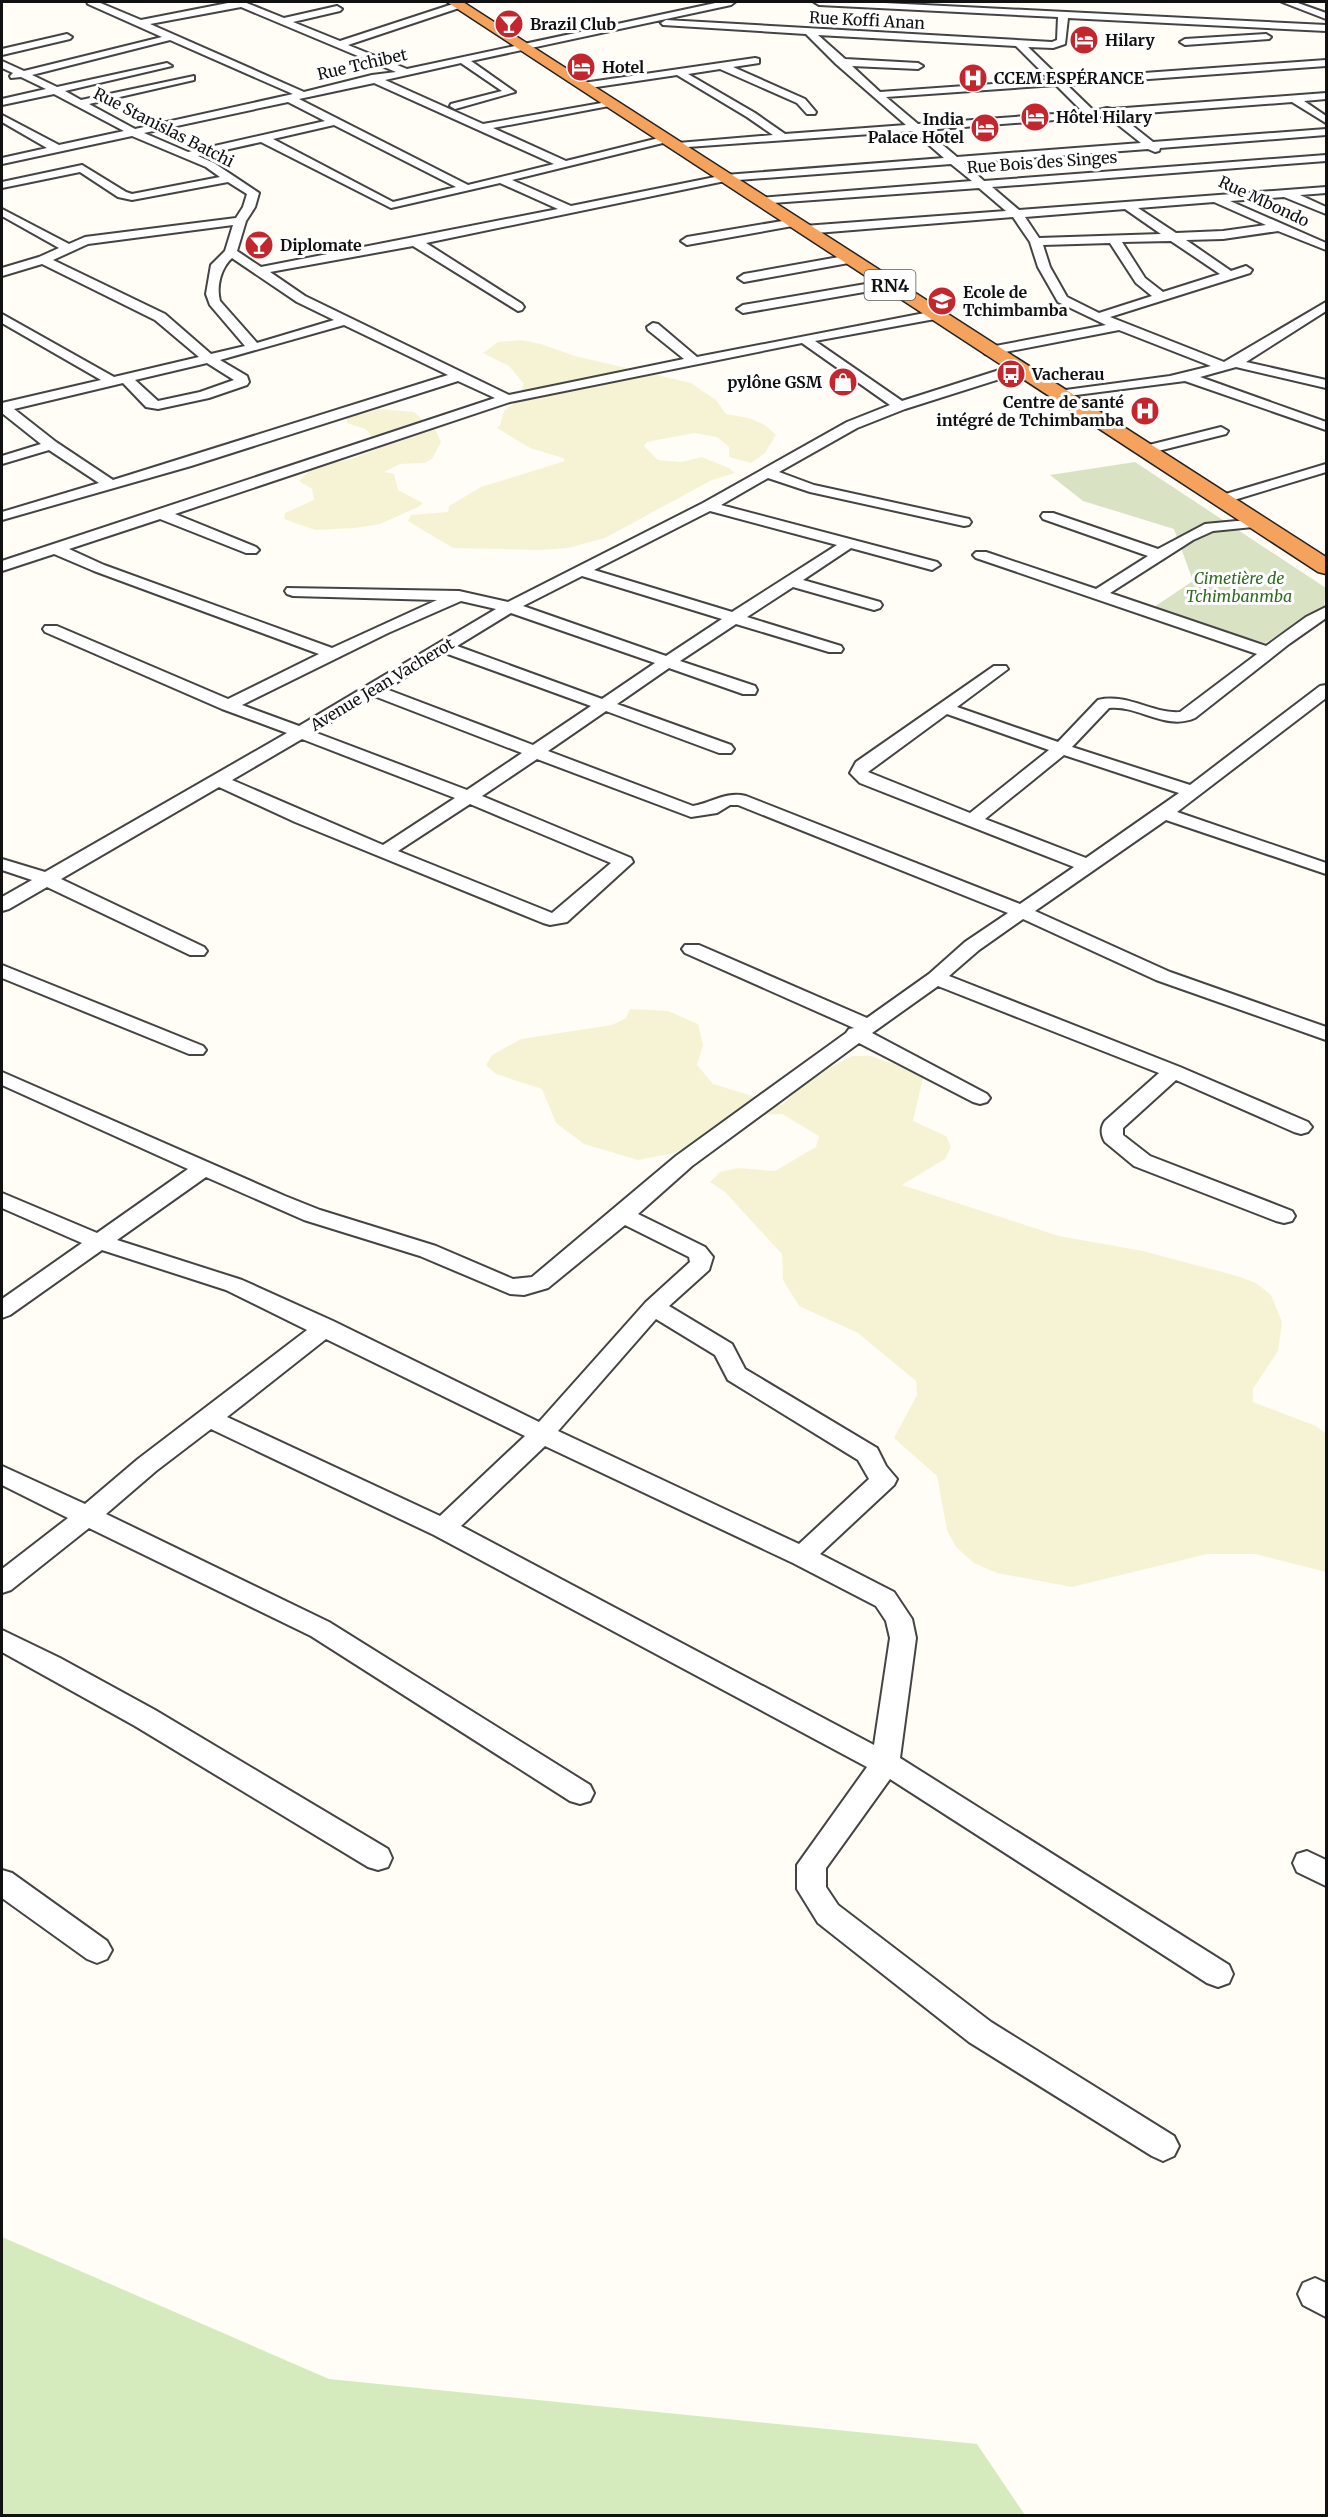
<svg xmlns="http://www.w3.org/2000/svg" width="1328" height="2517" font-family="Merriweather,serif">
<style>
.farmland{fill:#f6f3d4}
.green{fill:#d5ebbd}
.cemetery{fill:#d9e3c4}
.lines{fill:none;stroke-linecap:round;stroke-linejoin:round}
.minor-casing{stroke:#444;stroke-width:4}
.highway-casing{stroke:#222;stroke-width:3}
.minor{fill:#fff;fill-rule:evenodd}
.highway{fill:#f5a25d;fill-rule:evenodd}
.labels{text-anchor:middle;dominant-baseline:central;stroke-width:6;stroke-linejoin:round;paint-order:stroke}
.far-street-label{font-size:16px;fill:#111;stroke:#fff}
.far-poi-label{font-size:16px;font-weight:bold;fill:#111;stroke:#fff;text-anchor:start}
.far-park-label{font-size:16px;font-style:italic;fill:#2f6b1f;stroke:#fff}
.shield{fill:#fff;stroke:#585858;stroke-width:1.5}
.shield-label{font-size:18px;font-weight:bold;fill:#111}
</style>
<rect width="100%" height="100%" fill="#fffdf5"/>
<path class="farmland" d="M 521,340 L 541,344 L 575,356 L 691,383 L 716,400 L 726,414 L 749,418 L 765,425 L 776,435 L 764,454 L 751,463 L 729,457 L 729,447 L 717,437 L 694,433 L 647,442 L 644,446 L 658,460 L 681,462 L 702,457 L 729,468 L 735,473 L 712,480 L 605,538 L 568,548 L 539,550 L 453,548 L 408,521 L 411,515 L 448,512 L 449,506 L 481,487 L 565,461 L 563,458 L 530,448 L 497,428 L 500,425 L 504,411 L 516,402 L 524,384 L 509,366 L 483,353 L 498,342 Z
M 379,409 L 414,412 L 436,431 L 441,442 L 432,459 L 424,463 L 400,464 L 384,472 L 394,474 L 398,490 L 423,503 L 418,507 L 380,524 L 355,528 L 315,530 L 284,519 L 285,513 L 314,500 L 312,489 L 299,481 L 313,467 L 352,459 L 379,448 L 372,444 L 370,433 L 365,429 L 347,423 L 347,418 Z
M 630,1009 L 668,1011 L 698,1024 L 703,1045 L 697,1065 L 713,1084 L 782,1105 L 812,1077 L 852,1056 L 871,1056 L 910,1070 L 923,1078 L 913,1121 L 946,1136 L 951,1147 L 945,1159 L 902,1185 L 1059,1236 L 1143,1251 L 1237,1276 L 1256,1283 L 1271,1295 L 1282,1322 L 1278,1351 L 1253,1389 L 1253,1402 L 1316,1426 L 1326,1434 L 1326,1572 L 1255,1554 L 1207,1554 L 1072,1587 L 997,1573 L 974,1563 L 956,1547 L 947,1530 L 937,1476 L 894,1438 L 917,1395 L 916,1381 L 858,1333 L 799,1306 L 783,1280 L 782,1254 L 725,1192 L 710,1182 L 720,1172 L 738,1168 L 775,1171 L 816,1147 L 819,1136 L 782,1114 L 744,1115 L 733,1124 L 674,1153 L 638,1160 L 584,1144 L 556,1123 L 542,1089 L 496,1074 L 486,1065 L 492,1055 L 521,1039 L 612,1025 L 626,1018 Z"/>
<path class="green" d="M 2,2237 L 329,2379 L 977,2444 L 1025,2515 L 2,2515 Z"/>
<path class="cemetery" d="M 1135,462 L 1326,588 L 1324,607 L 1265,643 L 1151,609 L 1193,581 L 1174,529 L 1083,501 L 1050,475 Z"/>
<g class="lines">
<g class="minor-casing">
<path id="minor" d="M 87,2 L 98,2 L 141,20 L 233,2 L 244,2 L 284,18 L 337,6 L 342,9 L 340,11 L 293,22 L 340,41 L 456,3 L 462,3 L 462,7 L 348,45 L 407,69 L 720,2 L 735,2 L 731,5 L 471,61 L 515,92 L 455,109 L 450,106 L 451,104 L 502,91 L 461,63 L 385,80 L 483,124 L 613,101 L 614,103 L 609,106 L 493,128 L 566,161 L 667,136 L 672,139 L 671,141 L 512,180 L 571,206 L 725,175 L 944,158 L 913,131 L 674,148 L 674,144 L 678,143 L 773,135 L 747,117 L 677,75 L 583,89 L 578,86 L 583,83 L 755,58 L 759,59 L 759,63 L 733,67 L 805,99 L 816,112 L 815,114 L 807,114 L 797,103 L 720,69 L 688,74 L 755,113 L 785,134 L 906,125 L 836,64 L 806,34 L 663,25 L 661,23 L 666,20 L 1052,42 L 1057,40 L 1058,17 L 819,5 L 814,2 L 865,2 L 1326,25 L 1326,31 L 1068,18 L 1065,44 L 1053,48 L 1028,47 L 1061,79 L 1326,60 L 1326,66 L 1067,85 L 1094,111 L 1107,108 L 1112,109 L 1326,93 L 1326,99 L 1304,101 L 1326,116 L 1326,123 L 1292,102 L 1119,115 L 1153,142 L 1326,129 L 1326,135 L 1160,148 L 1159,151 L 1155,152 L 1148,149 L 964,163 L 984,181 L 1326,155 L 1326,161 L 992,187 L 1019,210 L 1326,187 L 1326,193 L 1300,195 L 1326,207 L 1326,214 L 1284,197 L 1230,201 L 1326,243 L 1326,250 L 1278,231 L 1223,239 L 1186,240 L 1231,271 L 1246,266 L 1252,270 L 1250,273 L 1110,317 L 1224,362 L 1326,302 L 1326,311 L 1246,362 L 1326,380 L 1326,388 L 1236,367 L 1200,377 L 1326,422 L 1326,430 L 1185,381 L 1053,398 L 1051,395 L 1053,392 L 1058,391 L 1170,376 L 1211,366 L 1119,330 L 990,355 L 985,354 L 983,351 L 985,348 L 990,347 L 1106,325 L 1058,302 L 1038,267 L 1030,242 L 1013,217 L 804,234 L 798,230 L 804,226 L 1006,211 L 979,188 L 760,204 L 754,201 L 760,198 L 972,181 L 951,164 L 725,181 L 426,243 L 522,304 L 524,307 L 522,310 L 518,311 L 413,246 L 270,272 L 305,296 L 509,395 L 684,359 L 648,330 L 647,327 L 653,323 L 658,324 L 697,357 L 935,311 L 939,312 L 941,315 L 935,319 L 815,341 L 902,401 L 1012,366 L 1022,366 L 1024,369 L 1022,372 L 905,409 L 857,428 L 779,472 L 814,485 L 969,519 L 971,522 L 969,525 L 964,526 L 810,492 L 768,478 L 721,505 L 937,562 L 940,565 L 932,570 L 851,548 L 803,580 L 880,602 L 882,605 L 880,608 L 874,610 L 793,587 L 747,617 L 841,646 L 843,649 L 841,652 L 829,652 L 736,624 L 680,661 L 755,686 L 757,690 L 755,694 L 743,694 L 669,668 L 617,704 L 731,745 L 734,749 L 731,753 L 719,753 L 606,711 L 548,751 L 693,806 C 712,803 725,791 746,796 L 1020,904 L 1074,867 L 860,783 L 850,773 L 856,762 L 994,666 L 1006,666 L 1008,669 L 957,707 L 1058,742 L 1098,700 C 1128,693 1152,714 1180,712 L 1257,654 L 976,558 L 973,555 L 976,552 L 986,552 L 1096,589 L 1148,556 L 1043,519 L 1041,516 L 1043,513 L 1053,513 L 1158,549 L 1205,524 L 1258,519 L 1265,523 L 1263,526 L 1213,531 L 1193,540 L 1110,593 L 1266,646 L 1306,617 L 1326,607 L 1326,618 L 1289,644 L 1195,718 C 1165,731 1139,705 1109,708 L 1072,747 L 1190,785 L 1320,686 L 1326,685 L 1326,698 L 1177,812 L 1326,863 L 1326,874 L 1166,820 L 1035,911 L 1170,972 L 1326,1027 L 1326,1040 L 1156,980 L 1023,919 L 979,950 L 949,976 L 1180,1067 L 1308,1122 L 1312,1127 L 1308,1132 L 1301,1134 L 1294,1132 L 1176,1080 L 1123,1128 L 1123,1135 L 1150,1156 L 1292,1211 L 1295,1216 L 1292,1221 L 1284,1223 L 1276,1221 L 1134,1166 L 1105,1142 C 1101,1135 1100,1128 1105,1121 L 1159,1073 L 938,986 L 872,1033 L 987,1094 L 990,1098 L 987,1102 L 980,1104 L 973,1102 L 859,1043 L 692,1166 L 638,1214 L 705,1247 L 713,1257 L 709,1270 L 669,1306 L 732,1344 L 745,1369 L 877,1448 L 886,1466 L 897,1479 L 894,1485 L 820,1554 L 894,1592 L 912,1619 L 916,1638 L 900,1758 L 1229,1965 L 1233,1974 L 1229,1983 L 1218,1987 L 1207,1983 L 890,1779 L 826,1868 L 826,1887 L 838,1905 L 991,2022 L 1174,2136 L 1179,2146 L 1174,2156 L 1163,2161 L 1152,2156 L 969,2042 L 818,1923 L 797,1889 L 797,1865 L 867,1767 L 434,1535 L 211,1429 L 156,1471 L 106,1514 L 329,1622 L 590,1785 L 594,1793 L 590,1801 L 580,1804 L 570,1801 L 311,1636 L 89,1528 L 11,1590 L 2,1593 L 2,1569 L 68,1518 L 2,1485 L 2,1466 L 85,1504 L 138,1459 L 307,1330 L 226,1290 L 102,1250 L 10,1315 L 2,1318 L 2,1299 L 82,1243 L 2,1208 L 2,1193 L 97,1233 L 188,1169 L 2,1085 L 2,1072 L 285,1196 L 320,1210 L 436,1246 L 513,1279 L 532,1277 L 676,1156 L 846,1033 L 849,1029 L 854,1028 L 685,953 L 682,949 L 685,945 L 699,945 L 867,1018 L 929,974 L 965,942 L 1008,913 L 738,805 L 730,805 L 717,813 L 691,817 L 537,759 L 482,796 L 631,858 L 633,862 L 567,922 L 550,925 L 543,923 L 295,822 L 219,787 L 61,879 L 204,947 L 207,951 L 204,955 L 190,955 L 47,887 L 9,909 L 2,911 L 2,897 L 32,880 L 2,870 L 2,859 L 45,872 L 287,733 L 222,709 L 45,632 L 43,629 L 45,626 L 57,626 L 228,699 L 319,654 L 94,571 L 54,554 L 2,571 L 2,561 L 495,398 L 458,381 L 191,466 L 2,520 L 2,512 L 99,483 L 49,450 L 2,464 L 2,456 L 41,444 L 2,413 L 2,403 L 101,380 L 2,323 L 2,314 L 114,377 L 199,357 L 155,320 L 42,264 L 2,276 L 2,268 L 39,257 L 59,248 L 2,216 L 2,209 L 69,244 L 85,237 L 236,218 L 243,207 L 247,194 L 228,182 L 132,200 L 118,197 L 80,172 L 2,188 L 2,182 L 82,165 L 126,192 L 132,194 L 220,177 L 206,167 L 132,136 L 2,164 L 2,158 L 47,148 L 2,122 L 2,115 L 59,145 L 124,131 L 54,94 L 2,105 L 2,99 L 46,89 L 21,77 L 11,78 L 10,76 L 13,73 L 2,68 L 2,61 L 24,71 L 162,37 L 88,4 ZM 241,7 L 396,72 L 372,75 L 304,92 L 150,24 ZM 818,35 L 1016,46 L 1050,80 L 880,92 L 852,66 L 918,69 L 923,66 L 918,63 L 845,59 ZM 170,40 L 293,94 L 135,129 L 89,104 L 194,80 L 194,76 L 81,100 L 65,91 L 172,66 L 167,63 L 57,87 L 32,75 ZM 374,83 L 554,164 L 468,185 L 299,99 ZM 1056,85 L 1083,112 L 918,124 L 886,97 ZM 288,102 L 325,121 L 188,152 L 144,133 ZM 1107,116 L 1141,143 L 957,157 L 925,130 ZM 334,125 L 456,187 L 393,202 L 273,139 ZM 261,142 L 391,208 L 500,183 L 558,209 L 261,267 L 237,251 L 246,221 L 255,207 L 259,193 L 214,163 L 198,156 ZM 1214,202 L 1266,225 L 1223,231 L 1176,233 L 1138,208 ZM 1125,209 L 1161,234 L 1039,238 L 1025,217 ZM 233,225 L 225,251 L 211,265 L 206,294 L 210,305 L 245,346 L 211,354 L 165,314 L 53,260 L 88,244 ZM 1171,241 L 1220,274 L 1163,292 L 1145,278 L 1122,242 ZM 1110,243 L 1136,283 L 1152,296 L 1099,313 L 1067,297 L 1050,267 L 1043,245 ZM 232,258 L 297,302 L 334,320 L 257,343 L 220,301 C 216,286 221,268 232,258 ZM 344,325 L 448,375 L 113,480 L 56,442 L 14,409 L 123,383 L 146,407 L 158,409 L 209,398 L 247,385 L 249,382 L 247,376 L 220,360 ZM 802,343 L 890,405 L 847,422 L 703,503 L 508,602 L 459,591 L 287,588 L 285,591 L 287,594 L 293,596 L 437,600 L 332,648 L 104,565 L 69,549 L 160,519 L 246,553 L 256,553 L 259,550 L 256,547 L 175,514 L 510,402 ZM 207,363 L 234,380 L 200,392 L 158,401 L 135,380 ZM 710,511 L 837,545 L 732,612 L 594,570 ZM 582,576 L 722,619 L 666,656 L 523,606 ZM 461,601 L 496,609 L 299,726 L 242,705 L 388,633 ZM 511,613 L 655,663 L 602,699 L 457,646 ZM 445,653 L 591,706 L 533,745 L 386,689 ZM 374,696 L 522,753 L 467,790 L 314,732 ZM 947,714 L 1049,750 L 970,813 L 868,772 ZM 302,739 L 455,798 L 383,845 L 232,780 ZM 1064,755 L 1179,793 L 1086,858 L 985,819 ZM 470,804 L 611,863 L 552,913 L 398,851 ZM 206,1177 L 304,1220 L 420,1256 L 510,1294 L 524,1295 L 548,1288 L 625,1225 L 689,1257 L 690,1262 L 646,1302 L 539,1422 L 333,1321 L 242,1280 L 117,1240 ZM 656,1319 L 715,1355 L 728,1380 L 858,1460 L 869,1479 L 799,1544 L 558,1431 ZM 326,1339 L 525,1436 L 440,1516 L 227,1417 ZM 545,1446 L 793,1563 L 876,1606 L 886,1621 L 890,1638 L 874,1745 L 461,1526 Z
M 1282,2 L 1295,2 L 1326,13 L 1326,19 Z
M 67,34 L 72,37 L 70,39 L 2,55 L 2,49 Z
M 1266,34 L 1271,37 L 1269,39 L 1185,45 L 1180,42 L 1185,39 Z
M 794,219 L 798,221 L 798,225 L 687,245 L 681,241 L 687,237 Z
M 850,255 L 856,259 L 854,262 L 744,282 L 738,278 L 744,274 Z
M 889,280 L 893,281 L 895,284 L 893,287 L 743,313 L 737,309 L 743,305 Z
M 1221,427 L 1228,431 L 1226,434 L 1146,454 L 1139,450 L 1141,447 Z
M 1326,464 L 1326,472 L 1224,503 L 1217,499 L 1219,496 Z
M 2,965 L 203,1046 L 206,1050 L 203,1054 L 189,1054 L 2,978 Z
M 2,1630 L 60,1658 L 155,1710 L 388,1849 L 392,1858 L 388,1867 L 378,1870 L 368,1867 L 135,1726 L 2,1652 Z
M 1307,1851 L 1326,1860 L 1326,1886 L 1297,1872 L 1293,1863 L 1297,1854 Z
M 2,1870 L 12,1873 L 107,1941 L 112,1950 L 107,1959 L 97,1963 L 87,1959 L 2,1898 Z
M 1315,2278 L 1326,2283 L 1326,2317 L 1303,2305 L 1298,2294 L 1303,2283 Z"/>
</g>
<g class="highway-casing">
<path id="highway" d="M 447,2 L 463,2 L 1326,557 L 1326,574 L 1318,572 Z"/>
</g>
<use href="#minor" class="minor"/>
<use href="#highway" class="highway"/>
</g>
<defs>
<g id="bar-disc" transform="scale(1.5)"><circle r="9.5" fill="#c4262e" stroke="#fff"/><path d="M-6-5H6L.8 .8V4.5H3.5V6h-7V4.5H-.8V.8Z" fill="#fff"/></g>
<g id="hotel-disc" transform="scale(1.5)"><circle r="9.5" fill="#c4262e" stroke="#fff"/><path d="M-6-4.5h1.5V1H6V5H4.5V3h-9V5H-6ZM-4 0a1.8 1.8 0 1 1 3.6 0ZM.5 0V-2.5h3Q6-2.5 6 0Z" fill="#fff"/></g>
<g id="hospital-disc" transform="scale(1.5)"><circle r="9.5" fill="#c4262e" stroke="#fff"/><path d="M-5-5h3v3.5h4V-5h3V5h-3V1.5h-4V5h-3Z" fill="#fff"/></g>
<g id="school-disc" transform="scale(1.5)"><circle r="9.5" fill="#c4262e" stroke="#fff"/><path d="M0-5L7-2L0 1L-7-2ZM-4 1L0 2.5L4 1V4Q0 6-4 4Z" fill="#fff"/></g>
<g id="bus-disc" transform="scale(1.5)"><circle r="9.5" fill="#c4262e" stroke="#fff"/><path d="M-5-6H5V4H4V6H2V4H-2V6H-4V4H-5ZM-3.5-4V0h7V-4ZM-3.5 1.2v1.5H-2V1.2ZM2 1.2v1.5H3.5V1.2Z" fill="#fff"/></g>
<g id="shop-disc" transform="scale(1.5)"><circle r="9.5" fill="#c4262e" stroke="#fff"/><path d="M-5-2.5h2.3a2.7 3.5 0 0 1 5.4 0H5L5.5 6h-11ZM-1.5-2.5h3a1.5 2.3 0 0 0-3 0Z" fill="#fff"/></g>
</defs>
<g fill-rule="evenodd">
<use href="#bar-disc" x="509" y="24"/>
<use href="#hotel-disc" x="1084" y="40"/>
<use href="#hotel-disc" x="581" y="67"/>
<use href="#hospital-disc" x="973" y="78"/>
<use href="#hotel-disc" x="1035" y="117"/>
<use href="#hotel-disc" x="985" y="128"/>
<use href="#bar-disc" x="259" y="245"/>
<use href="#school-disc" x="942" y="301"/>
<use href="#bus-disc" x="1011" y="374"/>
<use href="#shop-disc" x="843" y="382"/>
<use href="#hospital-disc" x="1145" y="411"/>
</g>
<g class="labels">
<g class="far-street-label">
<text transform="translate(867 20) rotate(3)">Rue Koffi Anan</text>
<text transform="translate(362 64) rotate(-13)">Rue Tchibet</text>
<text transform="translate(164 127) rotate(27)">Rue Stanislas Batchi</text>
<text transform="translate(1042 162) rotate(-4)">Rue Bois des Singes</text>
<text transform="translate(1264 201) rotate(25)">Rue Mbondo</text>
<text transform="translate(382 684) rotate(-31)">Avenue Jean Vacherot</text>
</g>
<g class="far-poi-label">
<text x="530" y="24">Brazil Club</text>
<text x="1105" y="40">Hilary</text>
<text x="602" y="67">Hotel</text>
<text x="994" y="78">CCEM ESPÉRANCE</text>
<text x="1056" y="117">Hôtel Hilary</text>
<text x="964" y="119" text-anchor="end">India<tspan x="964" dy="18">Palace Hotel</tspan></text>
<text x="280" y="245">Diplomate</text>
<text x="963" y="292">Ecole de<tspan x="963" dy="18">Tchimbamba</tspan></text>
<text x="1032" y="374">Vacherau</text>
<text x="822" y="382" text-anchor="end">pylône GSM</text>
<text x="1124" y="402" text-anchor="end">Centre de santé<tspan x="1124" dy="18">intégré de Tchimbamba</tspan></text>
</g>
<g class="far-park-label">
<text x="1239" y="578">Cimetière de<tspan x="1239" dy="18">Tchimbanmba</tspan></text>
</g>
<rect class="shield" x="864.5" y="270" width="51" height="30" rx="4.5"/>
<g class="shield-label">
<text x="890" y="285">RN4</text>
</g>
</g>
<rect width="1328" height="2517" fill="none" stroke="#111111" stroke-width="6"/>
</svg>
